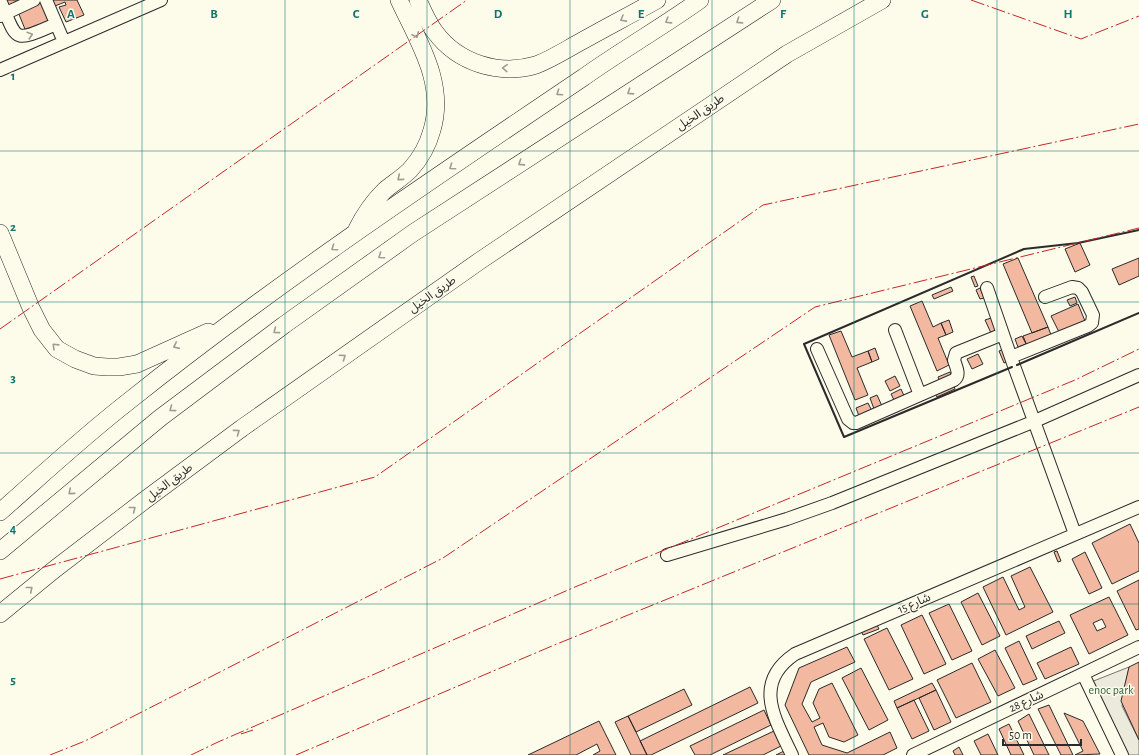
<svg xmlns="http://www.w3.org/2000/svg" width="1139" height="755" font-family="'Alegreya Sans','Noto Sans Arabic',sans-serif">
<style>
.green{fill:#ecebdb;stroke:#74746e}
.building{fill:#f2b8a0;stroke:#2b2b2b;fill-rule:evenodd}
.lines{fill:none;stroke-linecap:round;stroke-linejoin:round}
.minor-casing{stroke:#2b2b2b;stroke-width:14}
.highway-casing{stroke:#2b2b2b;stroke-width:18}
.minor{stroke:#fdfbea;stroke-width:12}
.highway{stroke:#fdfbea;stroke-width:17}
.wall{stroke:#2b2b2b;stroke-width:2}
.power{stroke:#c62828;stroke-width:1;stroke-dasharray:14 3 2 3;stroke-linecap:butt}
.oneway{stroke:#9e9d94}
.grid{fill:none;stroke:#0f766e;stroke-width:1;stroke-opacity:0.55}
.labels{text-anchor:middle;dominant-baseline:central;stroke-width:3;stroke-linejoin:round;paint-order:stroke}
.street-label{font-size:12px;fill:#2b2b2b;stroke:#fdfbea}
.park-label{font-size:12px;fill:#34623c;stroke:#fdfbea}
.grid-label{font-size:13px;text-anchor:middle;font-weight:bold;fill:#0f766e;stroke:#fdfbea;stroke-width:3;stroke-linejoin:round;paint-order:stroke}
</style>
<rect width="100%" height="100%" fill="#fdfbea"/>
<path class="green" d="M 1129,667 L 1122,706 L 1139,740 L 1139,755 L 1128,755 L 1091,682 Z"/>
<path class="building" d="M 5,0 L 27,0 L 8,8 Z
M 49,0 L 77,0 L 84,15 L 66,22 L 59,7 L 66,5 L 65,2 L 55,6 L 57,11 L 52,13 Z
M 45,1 L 54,23 L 27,34 L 18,12 Z
M 1080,243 L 1090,265 L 1075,272 L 1065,249 Z
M 1018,258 L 1048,327 L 1032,333 L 1003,264 Z
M 1139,258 L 1139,276 L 1119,285 L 1112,269 Z
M 974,276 L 978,286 L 975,287 L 971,277 Z
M 951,287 L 953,291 L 934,299 L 932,295 Z
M 980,288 L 984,298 L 980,299 L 976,290 Z
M 1075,297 L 1077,303 L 1070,306 L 1067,300 Z
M 922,301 L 933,327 L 941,323 L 946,335 L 938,338 L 949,365 L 937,371 L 910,306 Z
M 1078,304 L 1085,321 L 1059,332 L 1051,316 Z
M 991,318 L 996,331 L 991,333 L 985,320 Z
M 949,320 L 953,332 L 946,335 L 941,323 Z
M 1048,327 L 1053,340 L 1028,348 L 1023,336 Z
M 841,331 L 852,357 L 868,351 L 872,362 L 857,368 L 868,395 L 855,400 L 829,335 Z
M 1022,336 L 1026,344 L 1018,347 L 1015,339 Z
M 875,348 L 879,359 L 872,362 L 868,351 Z
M 1004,349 L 1009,361 L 1004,363 L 999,351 Z
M 978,354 L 983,364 L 972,369 L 967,359 Z
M 950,372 L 952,377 L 940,382 L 938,377 Z
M 895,376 L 900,386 L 890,391 L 885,381 Z
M 953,383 L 955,389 L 937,397 L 934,392 Z
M 901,389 L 905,398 L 895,402 L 891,394 Z
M 877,395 L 882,406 L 874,409 L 870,398 Z
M 868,403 L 872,411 L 859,416 L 856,408 Z
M 1130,524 L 1139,543 L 1139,571 L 1112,584 L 1092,543 Z
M 1057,551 L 1061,561 L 1058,562 L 1054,552 Z
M 1085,552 L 1102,588 L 1089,594 L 1072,559 Z
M 1030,567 L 1053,612 L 1006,635 L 983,587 L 1003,577 L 1019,610 L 1025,607 L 1011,576 Z
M 1139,580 L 1139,629 L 1136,630 L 1117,591 Z
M 978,593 L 1000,636 L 982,645 L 961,602 Z
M 1109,597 L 1128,635 L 1089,654 L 1070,615 ZM 1102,619 L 1106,627 L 1097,631 L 1093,623 Z
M 949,604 L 972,651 L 952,660 L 929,613 Z
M 922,615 L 946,664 L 924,674 L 901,625 Z
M 1059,621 L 1065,633 L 1032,649 L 1026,636 Z
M 877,625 L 879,629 L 863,635 L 861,631 Z
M 887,628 L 913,679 L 889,690 L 864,639 Z
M 1019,641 L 1037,679 L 1023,685 L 1005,648 Z
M 847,647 L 855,662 L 811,682 L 802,704 L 812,722 L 820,718 L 813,703 L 819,689 L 832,683 L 858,735 L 844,742 L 829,737 L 823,723 L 814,727 L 822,745 L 847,753 L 890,732 L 897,748 L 883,755 L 809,755 L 785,705 L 799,668 Z
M 1071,647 L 1079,664 L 1045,679 L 1037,663 Z
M 995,650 L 1015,688 L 998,696 L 978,659 Z
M 1139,662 L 1139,740 L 1121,701 L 1129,667 Z
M 972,663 L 991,702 L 956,718 L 937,680 Z
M 861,668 L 888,720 L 869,730 L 842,678 Z
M 932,683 L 936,690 L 897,708 L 894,701 Z
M 750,687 L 758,703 L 651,755 L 647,755 L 640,741 Z
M 684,689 L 692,705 L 636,732 L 628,716 Z
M 936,690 L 951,722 L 934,730 L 919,698 Z
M 914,700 L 929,731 L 912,739 L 897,708 Z
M 1049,705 L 1073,755 L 1061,755 L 1038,709 Z
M 764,710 L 771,725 L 710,755 L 695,755 L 690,746 Z
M 1064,713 L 1083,721 L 1100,754 L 1075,755 L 1083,751 Z
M 1029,714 L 1049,755 L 1034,755 L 1018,721 Z
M 628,716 L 636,732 L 647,755 L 631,755 L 615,722 Z
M 599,721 L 616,755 L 593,755 L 600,751 L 597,744 L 576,755 L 528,755 Z
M 1009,724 L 1024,755 L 1011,755 L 999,729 Z
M 774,731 L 781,746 L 763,755 L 723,755 Z
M 988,734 L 998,755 L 981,755 L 974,741 Z
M 959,747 L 963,755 L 955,755 L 953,751 Z
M 784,751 L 786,755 L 776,755 Z"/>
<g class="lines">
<g class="minor-casing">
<path id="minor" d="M 0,0 C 18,42 12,43 56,24
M 46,0 L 64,42
M 0,16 L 34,0
M 0,70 L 161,0
M 987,288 L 1014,366 L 1075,534
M 895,330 L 920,395
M 817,349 L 848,419 L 853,423 L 856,423 L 954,380 C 961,375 956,367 954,360 L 956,353 L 1003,334
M 1011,357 L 1088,326 L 1092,323 L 1093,315 L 1082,292 L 1078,288 L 1072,287 L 1045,297
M 667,555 L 787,519 L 832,503 L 1035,421 L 1139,375
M 1083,674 L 1122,755
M 792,755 C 775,719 752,683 795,654 L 1139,507
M 913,755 L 1139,647"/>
</g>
<g class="highway-casing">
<path id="highway" d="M 418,0 C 423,11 428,23 435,32 C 458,63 499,76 536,65 C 552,59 567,49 582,41 C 607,27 632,14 657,0
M 357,229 C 364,215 373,202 384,191 C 392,184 402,178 410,170 C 420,159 428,145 432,130 C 446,83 418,41 399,0
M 0,233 L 31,308 L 42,330 L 57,349 L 75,359 L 94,366 L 107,367 L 119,367 L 137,364 L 208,332
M 0,512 C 42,475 84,436 129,401 C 274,285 430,181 584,77 C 622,50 662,27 700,0
M 0,551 L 160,418 L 284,325 L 413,233 L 772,0
M 0,614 L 55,569 L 145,500 L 242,428 L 481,260 L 787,54 L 882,0"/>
</g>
<use href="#minor" class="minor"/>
<use href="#highway" class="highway"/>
<path class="wall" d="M 1017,365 L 1139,313
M 1012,367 L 844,437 L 804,344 L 1024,249 L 1078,243 L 1139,230"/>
<path class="power" d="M 971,0 L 1081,39 L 1139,16
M 0,329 L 467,0
M 0,579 L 375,477 L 763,205 L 1139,124
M 241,734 L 253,730
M 50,755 L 85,741 L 443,558 L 815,307 L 1139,228
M 191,755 L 218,742 L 575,587 L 1075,380 L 1139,349
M 296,755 L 552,646 L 1139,407"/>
</g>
<defs><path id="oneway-chevron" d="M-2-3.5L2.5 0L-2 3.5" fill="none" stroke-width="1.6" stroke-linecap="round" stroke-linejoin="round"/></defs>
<g class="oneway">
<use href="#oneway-chevron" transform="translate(623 19) rotate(151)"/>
<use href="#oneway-chevron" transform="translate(668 21) rotate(148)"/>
<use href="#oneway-chevron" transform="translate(739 21) rotate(147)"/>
<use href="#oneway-chevron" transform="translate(30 35) rotate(-17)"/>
<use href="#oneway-chevron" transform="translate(416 35) rotate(65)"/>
<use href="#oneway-chevron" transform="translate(505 68) rotate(-177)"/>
<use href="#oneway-chevron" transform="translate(630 92) rotate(147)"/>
<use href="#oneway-chevron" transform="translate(559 93) rotate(146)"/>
<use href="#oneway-chevron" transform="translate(521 163) rotate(147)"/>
<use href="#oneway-chevron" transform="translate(452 167) rotate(145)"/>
<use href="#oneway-chevron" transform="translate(400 178) rotate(140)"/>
<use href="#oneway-chevron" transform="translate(334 248) rotate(145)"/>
<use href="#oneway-chevron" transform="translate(381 256) rotate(145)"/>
<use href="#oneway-chevron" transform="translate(276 331) rotate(143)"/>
<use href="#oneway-chevron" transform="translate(55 346) rotate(-136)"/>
<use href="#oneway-chevron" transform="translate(176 346) rotate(156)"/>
<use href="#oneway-chevron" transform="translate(343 357) rotate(-35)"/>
<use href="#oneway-chevron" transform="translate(172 409) rotate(143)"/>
<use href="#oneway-chevron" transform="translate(237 432) rotate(-36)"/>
<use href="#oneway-chevron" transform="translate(71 492) rotate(140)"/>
<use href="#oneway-chevron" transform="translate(133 509) rotate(-38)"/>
<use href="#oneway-chevron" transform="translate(30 589) rotate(-39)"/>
</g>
<path class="grid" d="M 142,0 L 142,755M 285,0 L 285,755M 427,0 L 427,755M 570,0 L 570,755M 712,0 L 712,755M 854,0 L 854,755M 997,0 L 997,755M 0,151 L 1139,151M 0,302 L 1139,302M 0,453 L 1139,453M 0,604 L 1139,604"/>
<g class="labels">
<g class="street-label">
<text transform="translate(700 112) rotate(-34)">طريق الخيل</text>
<text transform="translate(432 294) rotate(-35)">طريق الخيل</text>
<text transform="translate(169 482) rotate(-37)">طريق الخيل</text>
<text transform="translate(914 603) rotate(-23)">شارع 15</text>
<text transform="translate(1026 701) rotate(-25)">شارع 28</text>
</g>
<g class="park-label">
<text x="1111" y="690">enoc park</text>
</g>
</g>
<g class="grid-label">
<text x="71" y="18">A</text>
<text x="214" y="18">B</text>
<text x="356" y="18">C</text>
<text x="498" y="18">D</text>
<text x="641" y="18">E</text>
<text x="783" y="18">F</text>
<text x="925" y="18">G</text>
<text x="1068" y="18">H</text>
<text x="13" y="80">1</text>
<text x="13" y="231">2</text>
<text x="13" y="382">3</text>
<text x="13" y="533">4</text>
<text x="13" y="684">5</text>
</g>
<path d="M1003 739v6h78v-6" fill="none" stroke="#2b2b2b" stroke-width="2"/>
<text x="1009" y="739" font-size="12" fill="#2b2b2b" stroke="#fdfbea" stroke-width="3" paint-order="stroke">50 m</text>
</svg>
